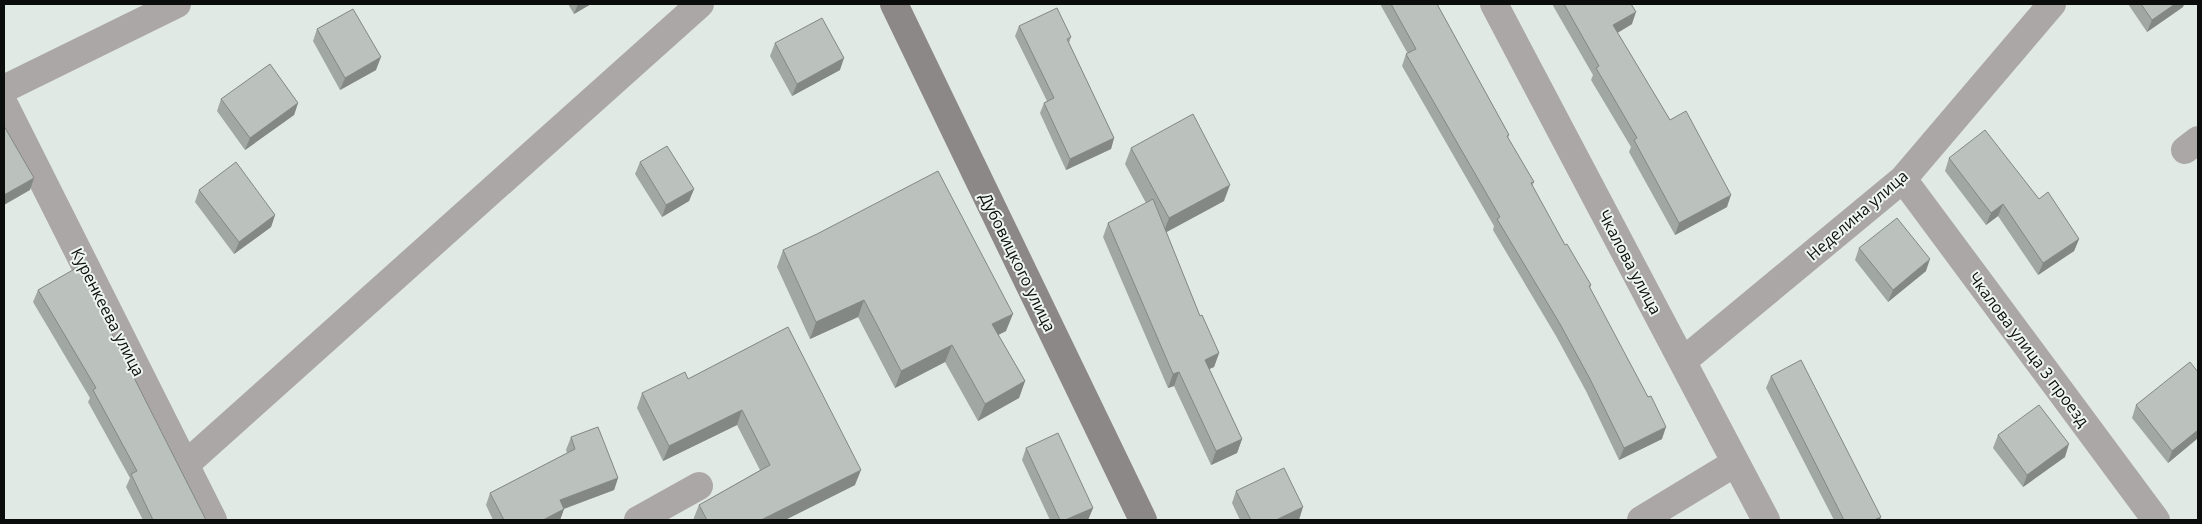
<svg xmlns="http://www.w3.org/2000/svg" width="2202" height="524" font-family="'Open Sans',sans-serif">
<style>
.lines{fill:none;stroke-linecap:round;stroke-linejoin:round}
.street{stroke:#aba7a7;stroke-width:28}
.secondary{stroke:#8d8888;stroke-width:28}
.wall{fill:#a1a7a3}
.shaded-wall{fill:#838884}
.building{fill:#bbc2bd;stroke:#838884}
.labels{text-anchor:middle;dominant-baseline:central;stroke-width:4;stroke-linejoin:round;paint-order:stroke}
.street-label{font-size:16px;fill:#0b0d0c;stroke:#eff6f1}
</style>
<rect width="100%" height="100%" fill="#e1e9e4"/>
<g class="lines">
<path class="street" d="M 1494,4 L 1766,520
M 4,89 L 177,4
M 4,104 L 213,520
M 2185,150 L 2198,140
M 1903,179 L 2156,520
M 1683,361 L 1903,179 L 2052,4
M 185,465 L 700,4
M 638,520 L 699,486
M 1641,520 L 1735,463"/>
<path class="secondary" d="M 894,4 L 1143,520"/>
</g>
<path class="wall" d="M 568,4 L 591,4 L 574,14 Z
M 1380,4 L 1437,4 L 1509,135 L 1508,138 L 1534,182 L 1532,186 L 1565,245 L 1591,285 L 1590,288 L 1662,439 L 1619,460 L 1586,391 L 1556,336 L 1493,230 L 1494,226 L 1402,66 L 1406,54 L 1408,54 Z
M 1552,4 L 1631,4 L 1632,24 L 1617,33 L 1670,120 L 1727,207 L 1675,235 L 1629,152 L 1631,147 L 1591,80 L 1593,75 Z
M 2128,4 L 2184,4 L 2183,7 L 2147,32 Z
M 1019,26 L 1071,37 L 1069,43 L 1114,138 L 1111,149 L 1066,170 L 1040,113 L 1044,103 L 1047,101 L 1015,36 Z
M 317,29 L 376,70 L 340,90 L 313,41 Z
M 775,43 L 840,70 L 792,96 L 770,56 Z
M 221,99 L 298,103 L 294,115 L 245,150 L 217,111 Z
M 1131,148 L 1224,201 L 1166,232 L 1200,316 L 1219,353 L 1214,367 L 1209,369 L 1242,439 L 1237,453 L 1211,465 L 1174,386 L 1168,388 L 1103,237 L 1108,223 L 1146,203 L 1125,164 Z
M 1949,158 L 2039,199 L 2079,239 L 2074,251 L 2038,275 L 1998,216 L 1986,225 L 1945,171 Z
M 640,162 L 694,189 L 689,201 L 662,217 L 635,174 Z
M 199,190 L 275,215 L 271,227 L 234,254 L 195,202 Z
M 1859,248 L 1926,271 L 1888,302 L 1855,260 Z
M 783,250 L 1006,331 L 998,335 L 1025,381 L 1019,398 L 978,421 L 945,362 L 895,388 L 858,317 L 810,339 L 777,267 Z
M 38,290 L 206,520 L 143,520 L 126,487 L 130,478 L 88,402 L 90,398 L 33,302 Z
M 788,327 L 855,485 L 785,520 L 693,520 L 699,505 L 760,470 L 737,425 L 663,461 L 637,408 L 642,393 L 688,379 Z
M 2198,372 L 2198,438 L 2168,463 L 2132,418 L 2136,405 Z
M 1771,376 L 1880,520 L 1834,520 L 1766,388 Z
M 1998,435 L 2065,457 L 2023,487 L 1993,448 Z
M 571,437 L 618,478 L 614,490 L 564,509 L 560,520 L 493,520 L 486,505 L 490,493 L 567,453 L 566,450 Z
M 1026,448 L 1093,508 L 1088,520 L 1050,520 L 1022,460 Z
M 1236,491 L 1299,520 L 1240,520 L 1232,503 Z"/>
<path class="shaded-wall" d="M 578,4 L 591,4 L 574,14 Z
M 2175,4 L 2184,4 L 2183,7 L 2147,32 L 2152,20 Z
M 1636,12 L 1632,24 L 1609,38 L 1613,25 Z
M 381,57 L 376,70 L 340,90 L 345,78 Z
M 844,58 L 840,70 L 792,96 L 797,84 Z
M 298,103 L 294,115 L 245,150 L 250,138 Z
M 1114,138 L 1111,149 L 1066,170 L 1070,159 Z
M 34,178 L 30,190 L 4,205 L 4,195 Z
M 1230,185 L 1224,201 L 1163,234 L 1169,218 Z
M 694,189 L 689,201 L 662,217 L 666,205 Z
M 1731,195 L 1727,207 L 1675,235 L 1679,223 Z
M 2003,204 L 1998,216 L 1986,225 L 1991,213 Z
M 275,215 L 271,227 L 234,254 L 239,242 Z
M 2079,239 L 2074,251 L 2038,275 L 2043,263 Z
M 1930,259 L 1926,271 L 1888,302 L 1893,290 Z
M 864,300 L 858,317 L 810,339 L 816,322 Z
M 1013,314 L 1006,331 L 986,341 L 992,324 Z
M 952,345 L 945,362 L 895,388 L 901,371 Z
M 1219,353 L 1214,367 L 1200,373 L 1205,360 Z
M 1179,372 L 1174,386 L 1168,388 L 1173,374 Z
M 1025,381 L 1019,398 L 978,421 L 985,404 Z
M 742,410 L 737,425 L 663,461 L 669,446 Z
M 1666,427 L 1662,439 L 1619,460 L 1624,448 Z
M 2198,430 L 2198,438 L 2168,463 L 2172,451 Z
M 1242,439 L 1237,453 L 1211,465 L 1216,451 Z
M 2069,444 L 2065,457 L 2023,487 L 2027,475 Z
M 861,470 L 855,485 L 785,520 L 761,520 Z
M 618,478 L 614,490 L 555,512 L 560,500 Z
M 1303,507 L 1299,520 L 1276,520 Z
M 1093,508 L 1088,520 L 1065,520 Z
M 564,509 L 560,520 L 543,520 Z
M 1881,517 L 1880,520 L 1874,520 Z"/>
<path class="building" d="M 1391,4 L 1437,4 L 1509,135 L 1507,136 L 1534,182 L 1531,183 L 1565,245 L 1567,244 L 1591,285 L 1589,286 L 1648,397 L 1651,396 L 1666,427 L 1624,448 L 1590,379 L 1560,324 L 1497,219 L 1500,217 L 1406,54 L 1416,49 Z
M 1564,4 L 1631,4 L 1636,12 L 1613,25 L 1670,120 L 1686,111 L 1731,195 L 1679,223 L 1634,140 L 1637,138 L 1596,68 L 1599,66 Z
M 2141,4 L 2175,4 L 2152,20 Z
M 1057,8 L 1071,37 L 1067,39 L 1114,138 L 1070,159 L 1044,103 L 1054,98 L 1019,26 Z
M 353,9 L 381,57 L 345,78 L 317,29 Z
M 822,18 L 844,58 L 797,84 L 775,43 Z
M 270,64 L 298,103 L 250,138 L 221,99 Z
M 1193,114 L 1230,185 L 1169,218 L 1131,148 Z
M 4,126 L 34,178 L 4,195 Z
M 1985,130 L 2039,199 L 2048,192 L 2079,239 L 2043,263 L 2003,204 L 1991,213 L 1949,158 Z
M 667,146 L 694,189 L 666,205 L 640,162 Z
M 236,162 L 275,215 L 239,242 L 199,190 Z
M 938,171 L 1013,314 L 992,324 L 1025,381 L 985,404 L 952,345 L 901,371 L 864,300 L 816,322 L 783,250 L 817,234 Z
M 1153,199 L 1200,316 L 1202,315 L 1219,353 L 1205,360 L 1242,439 L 1216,451 L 1179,372 L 1173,374 L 1108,223 Z
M 1897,218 L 1930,259 L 1893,290 L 1859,248 Z
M 78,267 L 206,520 L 153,520 L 131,474 L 137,471 L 93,390 L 96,388 L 38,290 Z
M 788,327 L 861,470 L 761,520 L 707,520 L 699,505 L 770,465 L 742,410 L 669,446 L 642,393 L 685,372 L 688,379 Z
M 1801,360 L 1881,517 L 1874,520 L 1844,520 L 1771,376 Z
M 2190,362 L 2198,372 L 2198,430 L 2172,451 L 2136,405 Z
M 2039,405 L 2069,444 L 2027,475 L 1998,435 Z
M 598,427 L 618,478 L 560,500 L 564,509 L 543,520 L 504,520 L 490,493 L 575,449 L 571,437 Z
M 1058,433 L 1093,508 L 1065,520 L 1060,520 L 1026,448 Z
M 1284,468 L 1303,507 L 1276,520 L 1251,520 L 1236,491 Z"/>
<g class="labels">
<g class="street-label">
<text transform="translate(1857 215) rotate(-41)">Неделина улица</text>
<text transform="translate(1018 262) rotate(64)">Дубовицкого улица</text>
<text transform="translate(1630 262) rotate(62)">Чкалова улица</text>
<text transform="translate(108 312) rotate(63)">Куренкеева улица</text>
<text transform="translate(2029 349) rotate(53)">Чкалова улица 3 проезд</text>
</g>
</g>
<rect width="2202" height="524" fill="none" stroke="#0b0d0c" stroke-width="10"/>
</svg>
